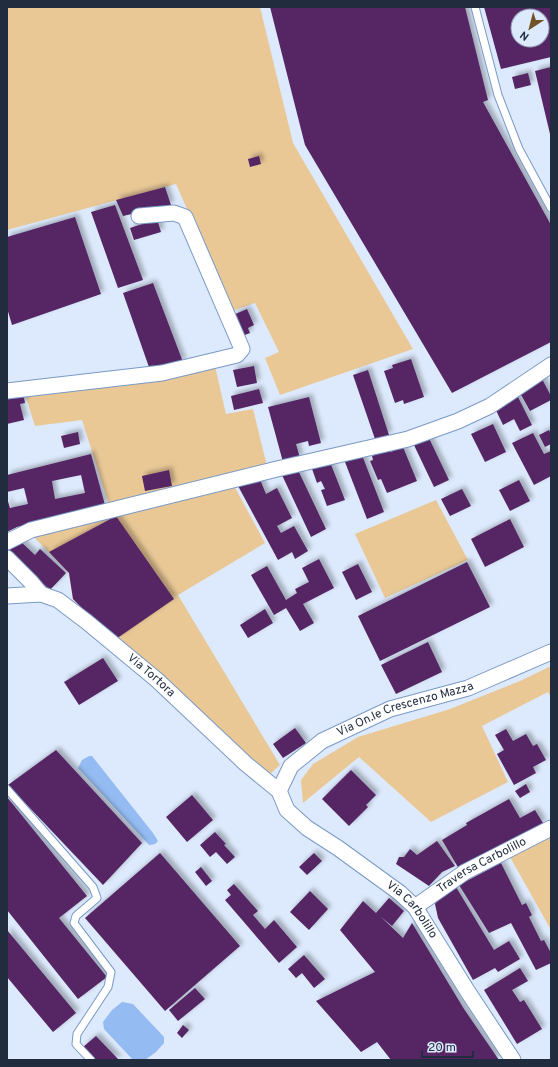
<svg xmlns="http://www.w3.org/2000/svg" width="558" height="1067" font-family="Overpass,sans-serif">
<style>
.green{fill:#e9c896}
.water{fill:#94bbf2}
.building{fill:#542663;fill-rule:evenodd;filter:url(#shadow)}
.lines{fill:none;stroke-linecap:round;stroke-linejoin:round}
.lane-casing{stroke:#7a99c5;stroke-width:9}
.street-casing{stroke:#7a99c5;stroke-width:17}
.lane{stroke:#fff;stroke-width:7}
.street{stroke:#fff;stroke-width:15}
.labels{text-anchor:middle;dominant-baseline:central;stroke-width:4;stroke-linejoin:round;paint-order:stroke}
.street-label{font-size:12px;fill:#212d3f;stroke:#ddeafd}
</style>
<defs>
<filter id="shadow"><feDropShadow dx="3.5" dy="-3.5" stdDeviation="2" flood-color="#0004"/></filter>
</defs>
<rect width="100%" height="100%" fill="#ddeafd"/>
<path class="green" d="M 7,7 L 260,7 L 293,143 L 413,349 L 280,395 L 265,358 L 279,352 L 255,303 L 232,311 L 176,184 L 7,230 Z
M 215,366 L 226,414 L 253,409 L 267,466 L 109,505 L 82,420 L 35,426 L 24,391 Z
M 233,484 L 265,543 L 178,595 L 280,765 L 271,773 L 263,773 L 85,611 L 73,599 L 69,573 L 30,533 Z
M 436,500 L 468,560 L 385,598 L 355,534 Z
M 551,666 L 551,698 L 548,692 L 482,726 L 508,782 L 431,822 L 359,757 L 303,803 L 301,780 L 313,764 L 358,737 L 450,709 L 520,681 Z
M 551,837 L 551,930 L 510,857 Z"/>
<path class="water" d="M 89,756 L 92,756 L 153,833 L 158,841 L 155,844 L 149,845 L 78,768 L 82,760 Z
M 122,1002 L 133,1004 L 164,1037 L 164,1043 L 156,1052 L 145,1060 L 133,1060 L 104,1029 L 103,1022 L 112,1010 Z"/>
<path class="building" d="M 270,7 L 465,7 L 488,100 L 483,102 L 551,225 L 551,342 L 452,393 L 305,145 Z
M 484,7 L 551,7 L 551,57 L 501,69 ZM 518,16 L 542,16 L 542,40 L 518,40 Z
M 551,67 L 551,134 L 550,134 L 535,71 Z
M 528,73 L 531,85 L 515,89 L 512,77 Z
M 259,156 L 261,164 L 250,167 L 248,159 Z
M 165,187 L 171,205 L 123,216 L 116,200 Z
M 115,205 L 143,280 L 118,288 L 91,212 Z
M 75,217 L 101,294 L 12,325 L 7,308 L 7,237 Z
M 157,219 L 161,232 L 134,240 L 130,228 Z
M 153,283 L 183,362 L 150,370 L 123,293 Z
M 247,309 L 254,325 L 248,328 L 250,333 L 242,336 L 233,315 Z
M 411,359 L 424,397 L 404,404 L 403,400 L 395,403 L 384,371 L 393,368 L 392,365 Z
M 254,366 L 257,383 L 237,387 L 233,370 Z
M 368,370 L 389,435 L 375,439 L 353,375 Z
M 541,377 L 551,396 L 551,400 L 530,411 L 519,391 Z
M 259,389 L 263,403 L 234,410 L 231,396 Z
M 23,392 L 25,403 L 20,404 L 24,420 L 7,424 L 7,395 Z
M 516,393 L 532,425 L 520,431 L 514,419 L 503,425 L 494,406 Z
M 309,397 L 321,443 L 309,446 L 308,441 L 296,444 L 300,458 L 283,462 L 268,407 Z
M 493,424 L 506,452 L 485,462 L 471,434 Z
M 549,430 L 551,434 L 551,444 L 545,447 L 539,435 Z
M 78,432 L 80,444 L 64,448 L 61,436 Z
M 533,433 L 544,454 L 551,451 L 551,476 L 534,485 L 512,443 Z
M 428,436 L 449,480 L 434,487 L 413,443 Z
M 403,447 L 417,481 L 387,493 L 381,479 L 378,480 L 370,461 L 373,460 L 372,456 L 389,449 L 391,452 Z
M 91,454 L 105,505 L 17,527 L 7,532 L 7,498 L 10,508 L 28,504 L 24,488 L 7,492 L 7,475 ZM 81,475 L 85,493 L 55,499 L 52,481 Z
M 362,455 L 384,512 L 367,519 L 345,462 Z
M 330,462 L 345,500 L 327,506 L 321,490 L 325,489 L 321,481 L 317,483 L 311,466 Z
M 297,468 L 326,529 L 311,537 L 282,475 Z
M 169,470 L 172,486 L 145,491 L 142,476 Z
M 259,477 L 266,494 L 277,488 L 292,518 L 277,526 L 281,533 L 294,526 L 308,551 L 295,559 L 292,552 L 278,560 L 237,484 Z
M 519,480 L 530,501 L 510,511 L 499,490 Z
M 462,489 L 471,506 L 450,516 L 441,499 Z
M 116,516 L 174,599 L 116,639 L 85,611 L 73,599 L 69,573 L 49,552 Z
M 510,519 L 524,547 L 485,567 L 471,539 Z
M 19,540 L 35,555 L 40,549 L 66,573 L 50,590 L 8,552 Z
M 319,559 L 334,588 L 303,604 L 314,623 L 300,631 L 286,608 L 274,615 L 251,575 L 267,566 L 286,600 L 297,593 L 295,589 L 309,582 L 302,568 Z
M 467,562 L 490,607 L 380,661 L 358,616 Z
M 358,564 L 372,592 L 356,600 L 342,572 Z
M 265,609 L 273,623 L 248,638 L 240,625 Z
M 428,642 L 442,672 L 396,694 L 381,665 Z
M 103,658 L 118,681 L 79,705 L 64,682 Z
M 295,728 L 306,743 L 283,758 L 273,744 Z
M 506,729 L 513,741 L 526,734 L 533,746 L 537,744 L 546,760 L 533,767 L 536,773 L 514,785 L 497,754 L 504,750 L 495,735 Z
M 56,750 L 142,843 L 103,885 L 8,785 Z
M 351,770 L 376,795 L 366,805 L 368,807 L 349,826 L 322,799 Z
M 526,784 L 530,792 L 520,798 L 515,791 Z
M 192,795 L 213,820 L 187,842 L 166,817 Z
M 7,797 L 87,896 L 59,918 L 107,977 L 78,999 L 7,910 Z
M 509,799 L 520,818 L 535,810 L 543,823 L 459,869 L 442,840 L 467,825 L 466,823 Z
M 215,832 L 226,844 L 224,845 L 235,857 L 227,864 L 216,852 L 210,857 L 200,845 Z
M 437,841 L 455,866 L 442,872 L 429,886 L 396,864 L 399,857 L 404,857 L 410,849 L 417,855 Z
M 160,853 L 240,946 L 165,1011 L 85,918 Z
M 314,853 L 322,861 L 307,875 L 299,867 Z
M 501,863 L 522,905 L 526,903 L 532,915 L 529,917 L 541,941 L 544,940 L 551,953 L 551,963 L 536,970 L 511,923 L 489,933 L 459,885 Z
M 201,867 L 212,881 L 206,886 L 195,872 Z
M 234,884 L 258,911 L 253,915 L 265,929 L 274,920 L 297,947 L 279,963 L 225,900 L 231,895 L 227,890 Z
M 456,887 L 494,950 L 509,941 L 520,959 L 498,972 L 495,968 L 473,980 L 438,918 L 435,904 L 440,896 Z
M 310,891 L 328,909 L 309,930 L 290,912 Z
M 389,898 L 404,911 L 392,926 L 380,916 L 403,938 L 412,923 L 464,1009 L 499,1060 L 391,1060 L 377,1042 L 361,1052 L 316,1001 L 375,972 L 340,930 L 363,901 L 376,913 Z
M 7,930 L 76,1013 L 53,1032 L 7,977 Z
M 304,955 L 325,979 L 314,988 L 302,973 L 296,978 L 288,969 Z
M 520,968 L 528,981 L 512,990 L 520,1002 L 524,1000 L 542,1029 L 517,1044 L 484,990 Z
M 195,988 L 205,999 L 178,1021 L 169,1010 Z
M 183,1025 L 189,1030 L 182,1038 L 177,1033 Z
M 96,1036 L 119,1060 L 95,1060 L 83,1047 Z"/>
<g class="lines">
<g class="lane-casing">
<path id="lane" d="M 475,7 L 498,95 L 519,149 L 551,208
M 7,789 L 93,887 L 97,898 L 76,916 L 74,923 L 111,972 L 108,987 L 77,1034 L 76,1044 L 91,1060"/>
</g>
<g class="street-casing">
<g id="street">
<path d="M 7,391 L 162,373 L 237,355 L 242,349 L 185,217 L 174,213 L 139,216"/>
<path d="M 7,542 L 31,530 L 277,469 L 408,439 L 458,421 L 490,406 L 551,365"/>
<path d="M 7,558 L 31,582 L 41,594"/>
<path id="s1" d="M 7,596 L 41,594 L 58,600 L 87,622 L 157,680 L 246,764 L 279,791 L 287,810 L 307,828 L 338,848 L 400,893 L 415,907 L 468,992 L 513,1060"/>
<path id="s2" d="M 279,791 L 291,766 L 322,741 L 390,709 L 468,688 L 551,652"/>
<path id="s3" d="M 415,907 L 465,872 L 551,828"/>
</g>
</g>
<use href="#lane" class="lane"/>
<use href="#street" class="street"/>
</g>
<g class="labels">
<g class="street-label">
<text stroke="none"><textPath href="#s1" startOffset="172">Via Tortora</textPath></text>
<text stroke="none"><textPath href="#s2" startOffset="157">Via On.le Crescenzo Mazza</textPath></text>
<text stroke="none"><textPath href="#s3" startOffset="79">Traversa Carbolillo</textPath></text>
<text stroke="none"><textPath href="#s1" startOffset="526">Via Carbolillo</textPath></text>
</g>
</g>
<rect width="558" height="1067" fill="none" stroke="#212d3f" stroke-width="16"/>
<g transform="translate(530 28) rotate(216)"><circle r="19" fill="#ddeafd" stroke="#929eb1"/>
<path d="M0-3L7 15L0 10L-7 15Z" fill="#705427"/>
<text y="-6" font-size="11" font-weight="bold" text-anchor="middle" fill="#212d3f">N</text>
</g>
<path d="M422 1051v6h51v-6" fill="none" stroke="#212d3f" stroke-width="2"/>
<text x="428" y="1051" font-size="12" fill="#212d3f" stroke="#ddeafd" stroke-width="3" paint-order="stroke">20 m</text>
</svg>
